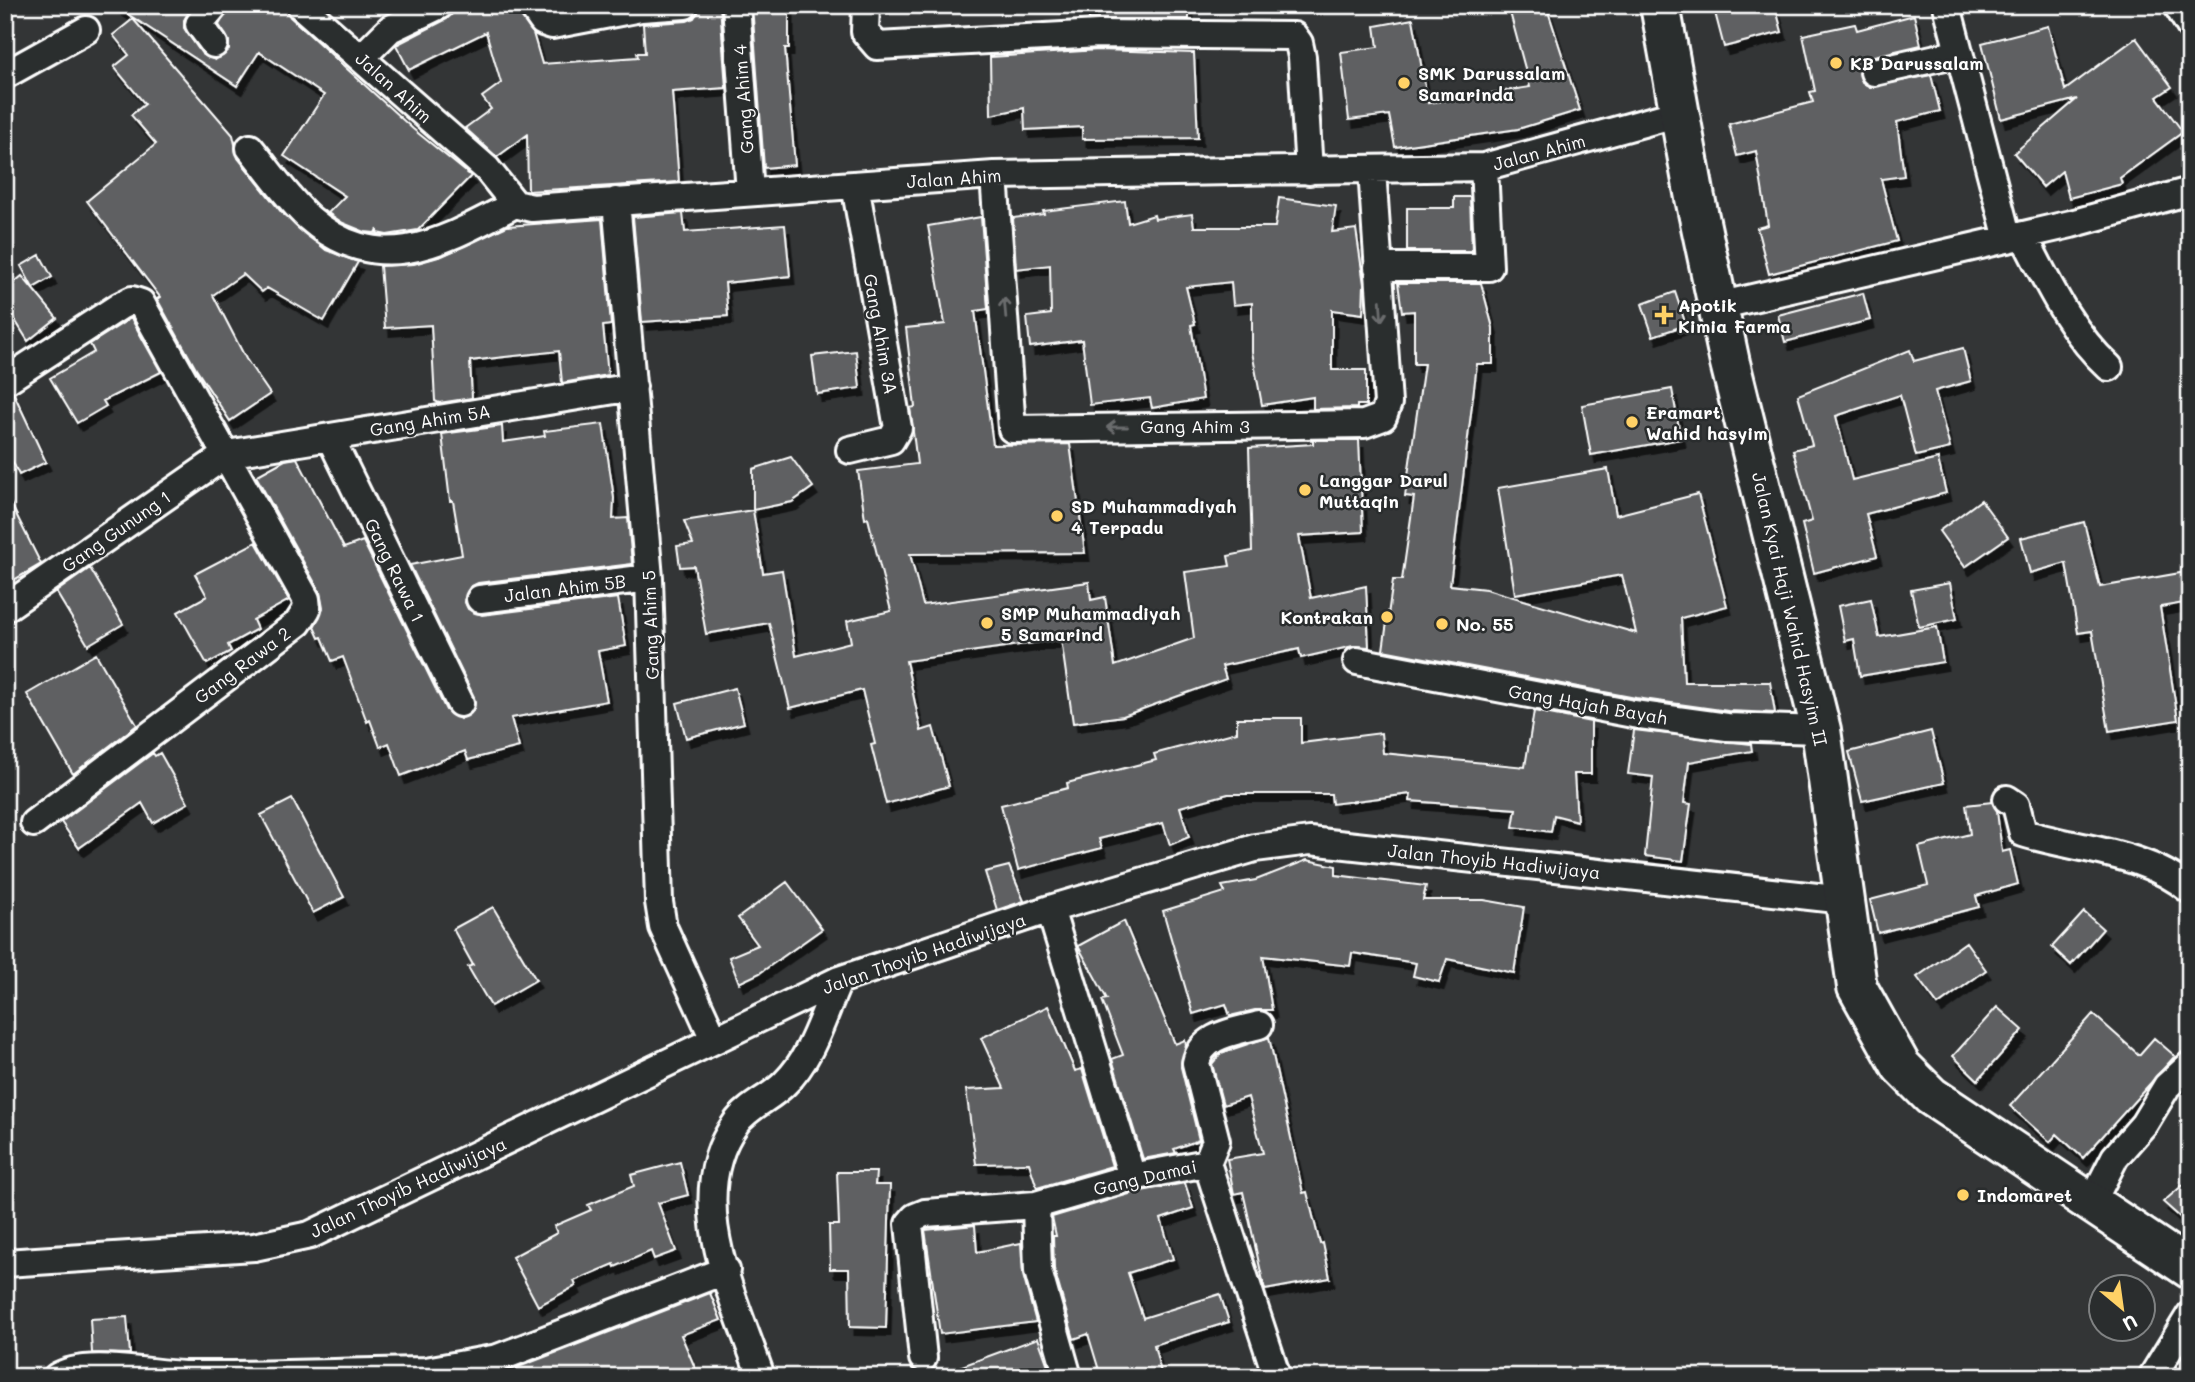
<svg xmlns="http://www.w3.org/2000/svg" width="2195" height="1382" font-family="Mali,sans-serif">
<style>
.building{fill:#5f6162;stroke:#fff;stroke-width:2;filter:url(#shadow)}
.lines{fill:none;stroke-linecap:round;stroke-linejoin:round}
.street-casing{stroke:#fff;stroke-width:32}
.secondary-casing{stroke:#fff;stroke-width:44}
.street{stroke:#2a2d2e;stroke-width:26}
.secondary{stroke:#2a2d2e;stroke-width:38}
.oneway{stroke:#6a6c6d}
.poi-dot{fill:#ffd166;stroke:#2a2d2e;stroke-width:2.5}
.labels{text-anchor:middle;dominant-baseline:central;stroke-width:5;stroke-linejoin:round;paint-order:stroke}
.poi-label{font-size:18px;font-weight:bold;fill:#fff;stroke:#2a2d2e;text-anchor:start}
.street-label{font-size:18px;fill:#fff;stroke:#2a2d2e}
</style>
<defs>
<filter id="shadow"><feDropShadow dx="4.5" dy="8" stdDeviation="0" flood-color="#0009"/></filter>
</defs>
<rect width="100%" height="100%" fill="#333536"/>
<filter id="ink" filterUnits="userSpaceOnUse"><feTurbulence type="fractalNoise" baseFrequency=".0143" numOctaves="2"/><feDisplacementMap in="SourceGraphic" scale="14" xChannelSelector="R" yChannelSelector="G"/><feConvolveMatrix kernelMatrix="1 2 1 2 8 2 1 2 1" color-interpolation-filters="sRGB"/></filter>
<g filter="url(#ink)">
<path class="building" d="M 114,5 L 194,5 L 184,20 L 184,28 L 202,54 L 215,60 L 229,50 L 229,41 L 219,25 L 230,5 L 285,5 L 290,17 L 413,129 L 471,176 L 418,230 L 387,235 L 377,233 L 377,229 L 375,233 L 365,232 L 343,223 L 328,213 L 345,196 L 284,156 L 324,95 L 259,52 L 237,86 Z
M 456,5 L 515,5 L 533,33 L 542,64 L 638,57 L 637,53 L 645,53 L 643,24 L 687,21 L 694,18 L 701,5 L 720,5 L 726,88 L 672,92 L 679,182 L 528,191 L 527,135 L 497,157 L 465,128 L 491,109 L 482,97 L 501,83 L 486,32 L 409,70 L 396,45 L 447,19 Z
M 752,5 L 789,5 L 789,48 L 785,48 L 795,165 L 764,168 Z
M 1089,5 L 1189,5 L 1189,19 L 1089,19 Z
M 1508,5 L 1546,5 L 1580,110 L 1518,129 L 1395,147 L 1389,115 L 1349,120 L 1341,52 L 1378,47 L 1375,26 L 1413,19 L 1428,103 L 1530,87 Z
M 1713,5 L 1775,5 L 1782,32 L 1724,47 Z
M 1914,15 L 1921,45 L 1870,57 L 1859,68 L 1862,82 L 1870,87 L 1931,75 L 1940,111 L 1897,122 L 1904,176 L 1881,179 L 1897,241 L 1769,274 L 1757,228 L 1768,225 L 1756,151 L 1737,156 L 1729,124 L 1813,102 L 1810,92 L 1815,91 L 1803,35 L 1855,24 L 1857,30 Z
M 133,19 L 233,135 L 238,158 L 282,213 L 326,250 L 358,262 L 324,321 L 267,288 L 262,292 L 243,274 L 213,295 L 246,359 L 270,394 L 230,421 L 196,369 L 157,299 L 160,297 L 87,201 L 156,144 L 131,115 L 145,104 L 114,67 L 129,55 L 113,35 Z
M 2048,26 L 2065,90 L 2136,38 L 2172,87 L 2157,97 L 2183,132 L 2120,178 L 2122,184 L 2069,198 L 2062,171 L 2043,187 L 2014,153 L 2077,99 L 2001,119 L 1982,43 Z
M 1099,50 L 1194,53 L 1198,138 L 1082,139 L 1082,127 L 1025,130 L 1024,108 L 991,115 L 990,57 Z
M 1454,197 L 1470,197 L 1472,251 L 1407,251 L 1407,208 L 1454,208 Z
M 1279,198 L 1336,206 L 1332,232 L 1356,229 L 1364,284 L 1363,314 L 1332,310 L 1332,370 L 1366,370 L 1366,405 L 1357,405 L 1357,408 L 1313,409 L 1313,397 L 1262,405 L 1252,352 L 1252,303 L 1233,305 L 1231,282 L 1186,287 L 1195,324 L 1191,325 L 1203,399 L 1152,408 L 1150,398 L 1090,405 L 1082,340 L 1030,347 L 1027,317 L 1051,314 L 1050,265 L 1016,269 L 1013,218 L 1044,214 L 1043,211 L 1125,201 L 1128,223 L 1154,215 L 1155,219 L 1192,214 L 1194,227 L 1275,227 Z
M 683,213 L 685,232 L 785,225 L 790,276 L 725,283 L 728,316 L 642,322 L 633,217 Z
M 981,217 L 988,309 L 975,311 L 993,445 L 1070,444 L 1085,553 L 910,554 L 923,605 L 1089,582 L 1091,600 L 1105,597 L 1115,666 L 1194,638 L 1185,572 L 1230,566 L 1228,556 L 1252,551 L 1249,448 L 1313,444 L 1313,440 L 1359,440 L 1363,532 L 1299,536 L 1311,598 L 1366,586 L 1369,647 L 1353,646 L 1301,658 L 1299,649 L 1222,666 L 1226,679 L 1123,716 L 1073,723 L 1061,639 L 906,661 L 921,731 L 933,727 L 949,786 L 886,804 L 871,745 L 875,744 L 862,690 L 790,708 L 769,623 L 706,634 L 694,566 L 680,567 L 677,546 L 693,544 L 684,521 L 753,510 L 763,573 L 782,570 L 796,656 L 851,642 L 847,621 L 891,611 L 868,518 L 865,519 L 858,471 L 917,464 L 910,408 L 915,407 L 906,328 L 945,324 L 928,226 Z
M 602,219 L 611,325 L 603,326 L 608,375 L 562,383 L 559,351 L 470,361 L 472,398 L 439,403 L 435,401 L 431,325 L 385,328 L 380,266 L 414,264 L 442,256 L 507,226 Z
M 40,255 L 52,277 L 33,288 L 21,266 Z
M 22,276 L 57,318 L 28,341 L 5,304 L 5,290 Z
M 1398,283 L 1481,283 L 1493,328 L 1493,364 L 1477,364 L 1450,585 L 1486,589 L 1636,633 L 1622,575 L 1515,594 L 1498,488 L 1608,469 L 1616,515 L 1698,494 L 1727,606 L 1681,618 L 1684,682 L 1770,682 L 1775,713 L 1728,711 L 1636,698 L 1383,650 L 1393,580 L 1402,580 L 1414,497 L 1405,496 L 1424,364 L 1414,364 L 1414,311 L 1402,312 Z
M 1675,292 L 1686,325 L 1653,336 L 1642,304 Z
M 1863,293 L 1870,320 L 1785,342 L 1778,315 Z
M 131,318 L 161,372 L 103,401 L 106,406 L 77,423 L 50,378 L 94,352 L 90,344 Z
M 1963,348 L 1971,381 L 1935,391 L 1950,448 L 1916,456 L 1900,395 L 1836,416 L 1852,480 L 1938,459 L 1946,493 L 1866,514 L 1877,556 L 1814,573 L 1802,524 L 1812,521 L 1793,450 L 1812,445 L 1798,395 L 1910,350 L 1914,361 Z
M 856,351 L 860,388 L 817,394 L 812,356 Z
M 1672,389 L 1681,439 L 1591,455 L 1582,405 Z
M 14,394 L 46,462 L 19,475 L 5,446 L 5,397 Z
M 603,424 L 614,498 L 613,519 L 628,518 L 632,564 L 478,583 L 470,587 L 464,600 L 468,609 L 482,615 L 618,598 L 626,646 L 598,651 L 607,701 L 511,718 L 519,747 L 468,760 L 465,751 L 401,776 L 389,743 L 380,747 L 370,720 L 367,722 L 343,657 L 332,661 L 322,637 L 319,638 L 314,627 L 323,608 L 320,592 L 256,476 L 285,460 L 297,458 L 344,548 L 363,541 L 446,710 L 460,719 L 473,711 L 474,697 L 410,565 L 462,555 L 453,501 L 450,501 L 442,434 L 502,426 L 503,442 L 545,436 L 544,431 Z
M 791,457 L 813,487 L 792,502 L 753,510 L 753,469 Z
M 5,492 L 41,564 L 5,585 Z
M 1981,500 L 2008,537 L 1965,567 L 1939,531 Z
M 2084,522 L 2100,587 L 2186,572 L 2190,602 L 2160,607 L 2178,720 L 2109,731 L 2092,631 L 2078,633 L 2066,563 L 2030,573 L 2021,538 Z
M 256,542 L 289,600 L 253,620 L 257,629 L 228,645 L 231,651 L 207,664 L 178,612 L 207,596 L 195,574 Z
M 90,568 L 123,624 L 88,645 L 56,592 Z
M 1950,583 L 1957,619 L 1919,627 L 1911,590 Z
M 1871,599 L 1879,637 L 1937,627 L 1943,662 L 1860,676 L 1854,639 L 1845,641 L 1838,606 Z
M 96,654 L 137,725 L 73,774 L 27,694 Z
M 735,688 L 744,723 L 686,738 L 677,703 Z
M 1534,711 L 1591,722 L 1591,774 L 1574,774 L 1577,821 L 1554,815 L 1551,832 L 1513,827 L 1516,809 L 1410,801 L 1411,794 L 1332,804 L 1331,794 L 1228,794 L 1180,807 L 1189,837 L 1170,845 L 1163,823 L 1099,839 L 1102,848 L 1018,870 L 1001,805 L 1068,788 L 1067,783 L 1156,760 L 1154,754 L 1237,732 L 1237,718 L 1301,718 L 1301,743 L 1381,733 L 1383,753 L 1525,767 Z
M 1634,730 L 1751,744 L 1752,751 L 1689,762 L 1684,803 L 1691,804 L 1683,861 L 1645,856 L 1653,777 L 1628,774 Z
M 1931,731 L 1944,783 L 1862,801 L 1849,752 Z
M 153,753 L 155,756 L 160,753 L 188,803 L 153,823 L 142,803 L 79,848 L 61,822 Z
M 292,799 L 344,897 L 313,913 L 261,815 Z
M 1992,802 L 1997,811 L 2002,852 L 2010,850 L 2018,884 L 1976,896 L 1979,907 L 1878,933 L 1870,900 L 1928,885 L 1919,847 L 1970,834 L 1966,805 Z
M 1307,860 L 1336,866 L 1336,875 L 1426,886 L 1423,900 L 1484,900 L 1524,907 L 1514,973 L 1447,959 L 1439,982 L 1413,976 L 1416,963 L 1352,953 L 1350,966 L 1263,956 L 1272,1010 L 1255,1010 L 1230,1016 L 1226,1004 L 1193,1014 L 1163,911 L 1225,892 L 1222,886 L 1256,880 Z
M 1009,866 L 1024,901 L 997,910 L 985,872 Z
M 787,882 L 822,929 L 760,973 L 739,983 L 729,957 L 758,945 L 738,918 Z
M 493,907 L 536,980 L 491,1006 L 468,967 L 473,965 L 453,929 Z
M 2084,912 L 2103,929 L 2071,965 L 2052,947 Z
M 1124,921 L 1175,1044 L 1185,1040 L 1186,1045 L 1181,1067 L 1199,1140 L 1174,1149 L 1176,1153 L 1143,1159 L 1112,1059 L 1123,1055 L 1102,1000 L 1107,999 L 1078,946 Z
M 1966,942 L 1986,970 L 1938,1005 L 1917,977 Z
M 1048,1006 L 1075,1071 L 1082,1069 L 1112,1166 L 1037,1188 L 1029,1163 L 976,1164 L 966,1090 L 1004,1088 L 981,1038 Z
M 1997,1007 L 2023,1030 L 1978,1080 L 1953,1056 Z
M 2093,1014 L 2139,1055 L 2154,1038 L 2175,1056 L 2083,1158 L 2057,1134 L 2050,1142 L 2010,1106 Z
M 1269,1037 L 1303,1193 L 1307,1192 L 1320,1244 L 1323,1243 L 1330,1278 L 1265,1290 L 1243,1192 L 1234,1194 L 1227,1159 L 1263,1153 L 1248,1097 L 1223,1105 L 1212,1064 L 1221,1053 Z
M 680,1162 L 688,1195 L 658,1203 L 676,1251 L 654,1259 L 651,1251 L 615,1267 L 614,1264 L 574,1281 L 576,1286 L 538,1306 L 512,1257 L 557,1233 L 554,1226 L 591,1210 L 588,1205 L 634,1186 L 631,1175 Z
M 837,1172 L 876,1172 L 875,1185 L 890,1185 L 886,1328 L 850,1327 L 849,1269 L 830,1269 L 829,1225 L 839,1225 Z
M 2190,1179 L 2190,1226 L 2163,1202 Z
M 1185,1183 L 1193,1208 L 1161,1219 L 1173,1259 L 1128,1273 L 1143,1318 L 1220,1294 L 1229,1322 L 1154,1345 L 1162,1377 L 1101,1377 L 1088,1334 L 1074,1339 L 1054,1269 L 1053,1236 L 1056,1236 L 1052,1217 L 1136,1192 Z
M 975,1225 L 977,1252 L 1021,1243 L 1023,1275 L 1036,1322 L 940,1334 L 925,1230 Z
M 710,1293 L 721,1320 L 681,1335 L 699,1377 L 493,1377 Z
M 127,1317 L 130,1354 L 92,1353 L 90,1319 Z
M 1038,1338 L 1052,1377 L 941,1377 L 940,1374 Z"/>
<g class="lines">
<g class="street-casing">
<path id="street" d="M 300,5 L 487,169 L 515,204 L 532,208 L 994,175 L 1484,167 L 1679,113
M 531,5 L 543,22 L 552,25 L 641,8 L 685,5
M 736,5 L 750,192
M 866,5 L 865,32 L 877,46 L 1099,34 L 1294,36 L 1299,43 L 1302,57 L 1309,171
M 2177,5 L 2190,26
M 1947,6 L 2008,239
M 214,44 L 199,24 L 215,5
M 362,57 L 390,29 L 440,5
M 1874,72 L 1959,53
M 5,75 L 86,30
M 250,148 C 269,171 287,198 309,218 C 380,280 444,241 515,204
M 994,175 L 1012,429 L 1364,424 L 1383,417 L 1388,403 L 1372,170
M 616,201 L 649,578 L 659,902 L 663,927 L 714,1039
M 2023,235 C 2047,281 2070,332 2109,367
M 1378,267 L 1489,267 L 1484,167
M 1718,306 L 2071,224 L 2190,191
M 5,381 L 120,306 L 132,300 L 141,303 L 306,599 L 307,609 L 298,623 L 34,823
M 330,437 L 460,703
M 850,450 L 891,440 L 898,428 L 855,185
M 480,599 L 649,578
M 5,608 L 227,454 L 633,387
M 1357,661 L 1633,714 L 1727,727 L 1821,730
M 2007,799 L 2016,805 L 2023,833 C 2078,850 2144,851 2190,890
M 1050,909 L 1132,1177
M 1207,1163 L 1216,1141 L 1196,1063 C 1202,1034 1235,1032 1259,1025
M 2092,1202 L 2115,1157 L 2144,1124 L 2167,1086 L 2190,1065
M 5,1263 L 254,1247 L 310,1235 L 839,980 L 1050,909 L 1255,848 L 1310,841 L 1845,900
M 923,1358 L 909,1224 L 915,1217 L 925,1213 L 1036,1205
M 57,1377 C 85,1359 149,1374 184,1375 C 264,1376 345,1372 426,1371 L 498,1358 L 726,1270
M 761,1377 C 736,1301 681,1198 736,1123 C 748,1106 771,1098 785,1083 C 813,1056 823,1014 839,980
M 1068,1377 L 1038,1271 L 1036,1205 L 1132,1177 L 1207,1163 L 1277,1377
M 2152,1377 L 2190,1315"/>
</g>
<g class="secondary-casing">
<path id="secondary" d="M 1660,5 L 1695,198 L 1730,363 L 1821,730 L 1857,987 L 1901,1066 L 1931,1096 L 2190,1269"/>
</g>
<use href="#street" class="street"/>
<use href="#secondary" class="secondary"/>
</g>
<defs><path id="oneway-shaft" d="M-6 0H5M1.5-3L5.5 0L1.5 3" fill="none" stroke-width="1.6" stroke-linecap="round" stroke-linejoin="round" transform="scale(1.75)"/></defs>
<g class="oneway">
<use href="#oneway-shaft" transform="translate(1005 308) rotate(-95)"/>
<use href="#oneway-shaft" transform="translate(1381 311) rotate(86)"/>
<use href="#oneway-shaft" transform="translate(1117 427) rotate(180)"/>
</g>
</g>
<g class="poi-dot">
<circle cx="1836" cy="63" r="7"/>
<circle cx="1404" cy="83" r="7"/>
<path d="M1660.5 304.5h7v7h7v7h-7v7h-7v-7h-7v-7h7z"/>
<circle cx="1632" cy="422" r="7"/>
<circle cx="1305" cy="490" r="7"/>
<circle cx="1057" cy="516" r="7"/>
<circle cx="1387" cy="617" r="7"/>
<circle cx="987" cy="623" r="7"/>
<circle cx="1442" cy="624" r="7"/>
<circle cx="1963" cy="1195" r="7"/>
</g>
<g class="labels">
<g class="poi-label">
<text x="1850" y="63">KB Darussalam</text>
<text x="1418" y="73">SMK Darussalam<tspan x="1418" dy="21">Samarinda</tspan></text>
<text x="1678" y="305">Apotik<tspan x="1678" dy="21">Kimia Farma</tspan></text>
<text x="1646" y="412">Eramart<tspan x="1646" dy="21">Wahid hasyim</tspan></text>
<text x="1319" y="480">Langgar Darul<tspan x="1319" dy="21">Muttaqin</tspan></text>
<text x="1071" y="506">SD Muhammadiyah<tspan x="1071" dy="21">4 Terpadu</tspan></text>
<text x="1001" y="613">SMP Muhammadiyah<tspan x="1001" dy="21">5 Samarind</tspan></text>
<text x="1373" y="617" text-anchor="end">Kontrakan</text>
<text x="1456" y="624">No. 55</text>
<text x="1977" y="1195">Indomaret</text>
</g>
<g class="street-label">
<text transform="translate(394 87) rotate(42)">Jalan Ahim</text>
<text transform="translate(743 99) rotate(-94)">Gang Ahim 4</text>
<text transform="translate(1539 152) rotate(-15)">Jalan Ahim</text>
<text transform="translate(954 178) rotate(-4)">Jalan Ahim</text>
<text transform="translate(881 334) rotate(80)">Gang Ahim 3A</text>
<text transform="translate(430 420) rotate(-9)">Gang Ahim 5A</text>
<text x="1195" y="426">Gang Ahim 3</text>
<text transform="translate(116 531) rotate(-35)">Gang Gunung 1</text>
<text transform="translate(395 570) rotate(64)">Gang Rawa 1</text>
<text transform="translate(565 588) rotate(-7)">Jalan Ahim 5B</text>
<text transform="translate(1790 609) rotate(77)">Jalan Kyai Haji Wahid Hasyim II</text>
<text transform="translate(650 625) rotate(-92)">Gang Ahim 5</text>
<text transform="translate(242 665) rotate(-37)">Gang Rawa 2</text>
<text transform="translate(1588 704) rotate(10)">Gang Hajah Bayah</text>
<text transform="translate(1494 861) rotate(6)">Jalan Thoyib Hadiwijaya</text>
<text transform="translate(924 953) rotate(-19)">Jalan Thoyib Hadiwijaya</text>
<text transform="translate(1145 1177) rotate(-13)">Gang Damai</text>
<text transform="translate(408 1187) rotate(-25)">Jalan Thoyib Hadiwijaya</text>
</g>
</g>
<rect width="2195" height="1382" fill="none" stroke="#2a2d2e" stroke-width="28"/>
<rect x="14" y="14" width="2167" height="1354" fill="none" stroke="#fff" stroke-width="2.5" filter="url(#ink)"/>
<g transform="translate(2122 1308) rotate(151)"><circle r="33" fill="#2a2d2e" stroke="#7f8182" stroke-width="2"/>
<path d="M0-5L12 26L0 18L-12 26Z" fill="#ffd166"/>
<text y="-10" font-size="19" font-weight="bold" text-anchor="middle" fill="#ffffff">U</text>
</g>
</svg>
